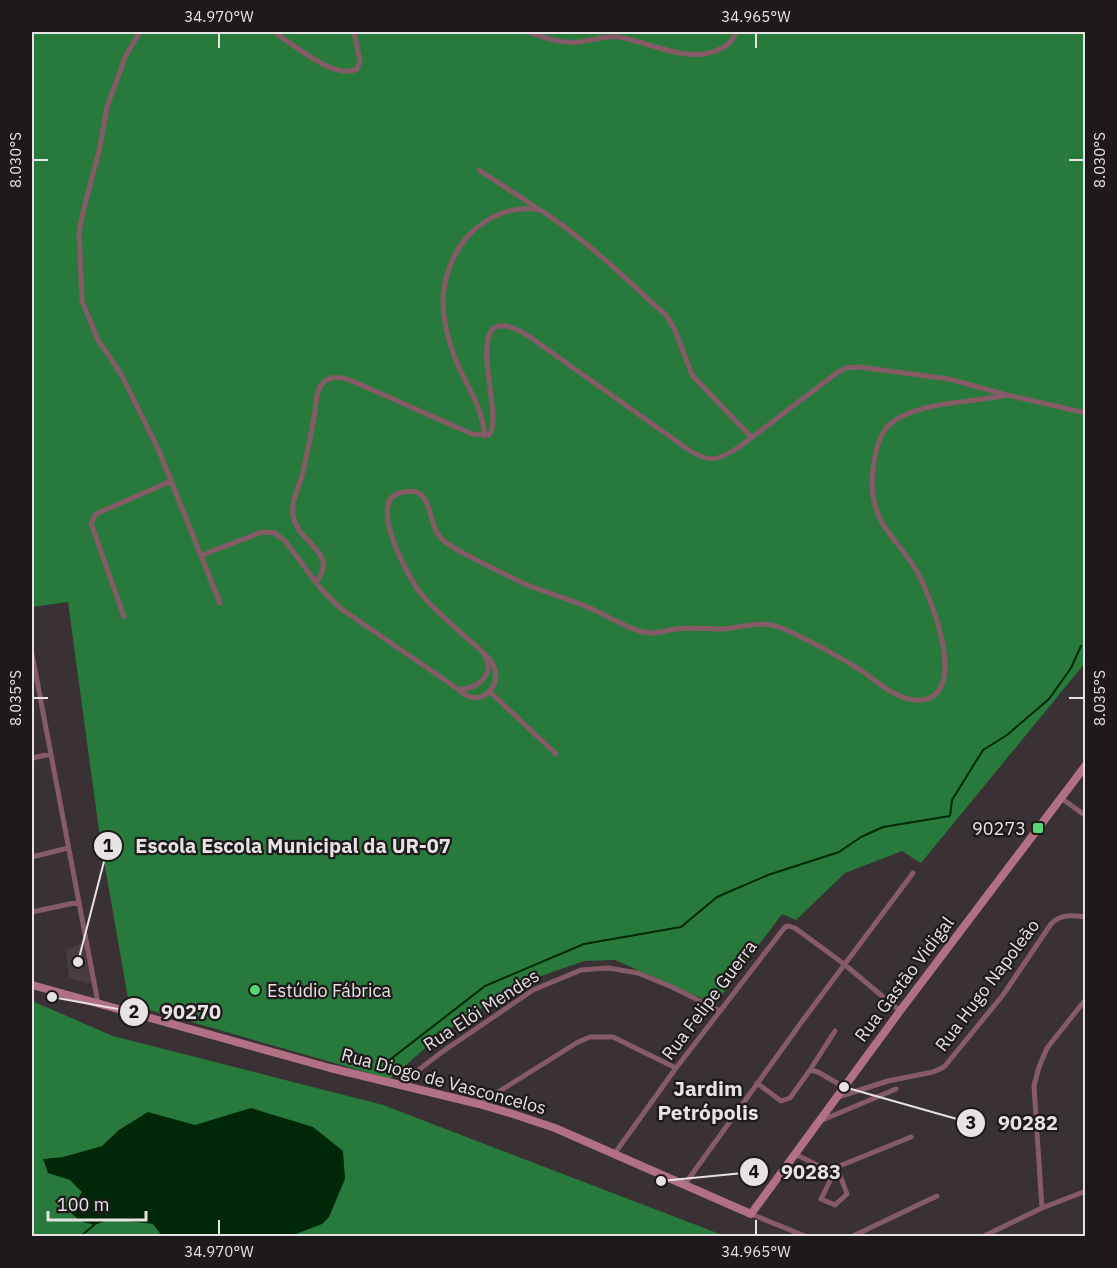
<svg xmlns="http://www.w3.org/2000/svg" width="1117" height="1268" font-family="'IBM Plex Sans',sans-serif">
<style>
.built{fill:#4a3c40}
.forest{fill:#287a3c}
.water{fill:#002808}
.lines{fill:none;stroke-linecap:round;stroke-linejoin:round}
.stream{stroke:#002808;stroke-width:2}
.street{stroke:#845b67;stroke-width:5}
.secondary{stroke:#b17084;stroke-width:8}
.ticks{fill:none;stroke:#e7e2e4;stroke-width:2}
.poi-dot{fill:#55d672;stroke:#1e1a1b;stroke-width:2}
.labels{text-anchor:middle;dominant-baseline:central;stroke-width:4.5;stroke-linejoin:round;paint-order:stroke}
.poi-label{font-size:18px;fill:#e7e2e4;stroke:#1e1a1b;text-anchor:end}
.street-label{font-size:18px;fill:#e7e2e4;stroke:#1e1a1b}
.quarter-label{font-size:21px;font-weight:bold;fill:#e7e2e4;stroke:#1e1a1b}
.leader{fill:none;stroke:#e7e2e4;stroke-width:2}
.callout-dot{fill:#e7e2e4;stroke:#1e1a1b;stroke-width:2}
.mark-label{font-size:18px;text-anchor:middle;font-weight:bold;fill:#111}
.callout-label{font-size:20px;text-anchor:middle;font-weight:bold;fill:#e7e2e4;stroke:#1e1a1b;stroke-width:4.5;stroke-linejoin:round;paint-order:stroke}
.neatline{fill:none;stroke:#e7e2e4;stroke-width:2}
.ticks-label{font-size:15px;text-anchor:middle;fill:#e7e2e4}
</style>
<rect width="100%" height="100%" fill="#393133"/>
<path class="built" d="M 87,941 L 91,974 L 91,984 L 69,978 L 66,950 Z"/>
<path class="forest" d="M 32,32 L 1085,32 L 1085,663 L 921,863 L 902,851 L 845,873 L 796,920 L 782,914 L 715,1004 L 615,960 L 584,961 L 518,984 L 439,1036 L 390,1079 L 129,1004 L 100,838 L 68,602 L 32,607 Z
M 32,1001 L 113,1036 L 383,1105 L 725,1236 L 32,1236 Z"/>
<path class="water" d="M 251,1108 L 313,1127 L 343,1151 L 345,1179 L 329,1217 L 322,1224 L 291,1236 L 162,1236 L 153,1224 L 111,1219 L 94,1225 L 80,1221 L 70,1212 L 82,1192 L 70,1180 L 48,1173 L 43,1159 L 63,1157 L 102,1146 L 119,1130 L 148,1112 L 195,1125 Z"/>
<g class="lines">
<path class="stream" d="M 387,1062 L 485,986 L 584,944 L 681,927 L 717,897 L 768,875 L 839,852 L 861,837 L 883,827 L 950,816 L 952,800 L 983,750 L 1007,735 L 1049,699 L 1071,668 L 1081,646
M 81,1236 L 94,1225"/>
<path class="street" d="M 140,32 L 126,55 L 107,107 L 99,151 L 84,208 L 79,232 L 82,301 L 98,340 L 121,374 L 159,451 L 220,603
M 274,32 C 293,44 335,81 357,69 L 360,61 L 354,32
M 528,32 C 543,37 561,44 577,42 C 591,41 604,35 618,37 C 651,42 690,66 722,48 C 728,45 734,39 736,32
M 479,170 L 540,210
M 1007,395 L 1086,413
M 485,436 C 481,407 473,397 461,372 C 453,355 446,334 444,315 C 440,287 450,255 469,235 C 487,216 513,205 540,210 C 545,212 550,217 555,220 C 595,248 630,283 666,315 L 675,330 L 692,375 L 752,438
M 202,555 L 262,532 L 275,533 L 285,541 L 321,589 L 340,608 L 458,689 C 477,691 498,672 483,653 C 480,648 473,644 469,640 C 453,625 436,612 422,595 C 409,579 367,503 399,493 C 432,483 427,515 437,533 C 444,544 456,549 467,555 C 486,565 506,575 525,584 C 547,593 570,599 592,609 C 608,616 634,633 651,633 C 660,633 668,630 676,629 C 691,627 706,629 721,629 C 741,628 760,620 779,627 C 806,638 834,654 859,669 C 877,681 898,702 921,700 C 972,695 928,588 913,565 C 900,545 881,529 875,505 C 869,484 873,441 889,425 C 915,401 973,403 1007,395 L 949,379 L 859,367 L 846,368 L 838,372 L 739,447 C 717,462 708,463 686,448 L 527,335 C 453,291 507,417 489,435 L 472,434 L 350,380 C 342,378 331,375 324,382 C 316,389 316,402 315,412 C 311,434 307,455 302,476 C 298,489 291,502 293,516 C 298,544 340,552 316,582
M 124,617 L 91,523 L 96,514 L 171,481
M 32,654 L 98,1003
M 458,689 C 482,714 512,679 485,654
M 489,691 L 556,754
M 32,758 L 51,754
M 1061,798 L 1086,816
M 32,857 L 68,848
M 32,912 L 79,902
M 810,1070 L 835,1031
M 757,1083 L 781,1101 L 790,1098 L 810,1070 L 818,1072 L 844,1087
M 399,1085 L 442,1052 L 533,990 L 581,970 L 608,968 L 638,973 L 672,987 L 720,1011
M 838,1097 L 888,1081 L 933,1072 L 944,1067 L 1003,995 L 1051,924 C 1061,914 1072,915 1086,917
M 479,1104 L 578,1042 L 590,1037 L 613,1037 L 676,1068
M 820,1121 L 896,1089
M 615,1153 L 676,1068 L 785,927 L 789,926 L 795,928 L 844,964 L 900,1011
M 795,1154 L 819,1166 L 837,1167 L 911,1137
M 831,1167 L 831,1179 L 821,1199 L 835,1205 L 847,1194 L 837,1167
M 685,1184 L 803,1020 L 913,873
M 1042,1208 L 1034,1086 L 1039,1067 L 1047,1048 L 1086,999
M 751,1214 L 805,1236
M 853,1236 L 937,1196
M 984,1236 L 1042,1208 L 1086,1191"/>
<path class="secondary" d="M 32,985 L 330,1068 L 479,1104 L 513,1114 L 555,1128 L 751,1214 L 900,1011 L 1086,765"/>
</g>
<path class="ticks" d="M 219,33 L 219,48M 756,33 L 756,48M 33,160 L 48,160M 1069,160 L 1084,160M 33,698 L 48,698M 1069,698 L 1084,698M 219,1220 L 219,1235M 756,1220 L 756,1235"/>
<g class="poi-dot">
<rect x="1032" y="822" width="12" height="12" rx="3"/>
<circle cx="255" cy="990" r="6"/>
</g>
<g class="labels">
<g class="poi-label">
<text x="1026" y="828">90273</text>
<text x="267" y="990" text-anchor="start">Estúdio Fábrica</text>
</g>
<g class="street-label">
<text transform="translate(904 979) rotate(-53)">Rua Gastão Vidigal</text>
<text transform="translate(987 985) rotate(-53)">Rua Hugo Napoleão</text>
<text transform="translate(709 1000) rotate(-53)">Rua Felipe Guerra</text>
<text transform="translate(481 1010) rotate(-33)">Rua Elói Mendes</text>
<text transform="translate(444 1081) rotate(15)">Rua Diogo de Vasconcelos</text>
</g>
<g class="quarter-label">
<text x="708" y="1088">Jardim<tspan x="708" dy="24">Petrópolis</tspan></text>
</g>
</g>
<path class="leader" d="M78 962L108 846M52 997L134 1012M844 1087L971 1123M661 1181L754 1172"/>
<g class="callout-dot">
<circle cx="78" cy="962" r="6"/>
<circle cx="52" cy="997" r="6"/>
<circle cx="844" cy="1087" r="6"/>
<circle cx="661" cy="1181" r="6"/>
<circle cx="108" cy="846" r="15"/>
<circle cx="134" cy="1012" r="15"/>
<circle cx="971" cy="1123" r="15"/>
<circle cx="754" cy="1172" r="15"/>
</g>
<g class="mark-label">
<text x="108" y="852">1</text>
<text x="134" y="1018">2</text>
<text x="971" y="1129">3</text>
<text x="754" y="1178">4</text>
</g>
<g class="callout-label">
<text x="293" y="853">Escola Escola Municipal da UR-07</text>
<text x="191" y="1019">90270</text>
<text x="1028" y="1130">90282</text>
<text x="811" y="1179">90283</text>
</g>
<rect width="1117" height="1268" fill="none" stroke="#1e1a1b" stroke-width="66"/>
<path d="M48 1211v9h98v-9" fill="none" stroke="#e7e2e4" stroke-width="3"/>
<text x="57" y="1211" font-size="18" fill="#e7e2e4" stroke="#1e1a1b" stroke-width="4.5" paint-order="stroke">100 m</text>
<rect x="33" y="33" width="1051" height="1202" class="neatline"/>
<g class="ticks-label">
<text x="219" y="22">34.970°W</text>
<text x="756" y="22">34.965°W</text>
<text transform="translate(16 160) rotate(-90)" y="5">8.030°S</text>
<text transform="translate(1100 160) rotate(-90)" y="5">8.030°S</text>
<text transform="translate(16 698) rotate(-90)" y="5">8.035°S</text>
<text transform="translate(1100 698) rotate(-90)" y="5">8.035°S</text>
<text x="219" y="1257">34.970°W</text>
<text x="756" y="1257">34.965°W</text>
</g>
</svg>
